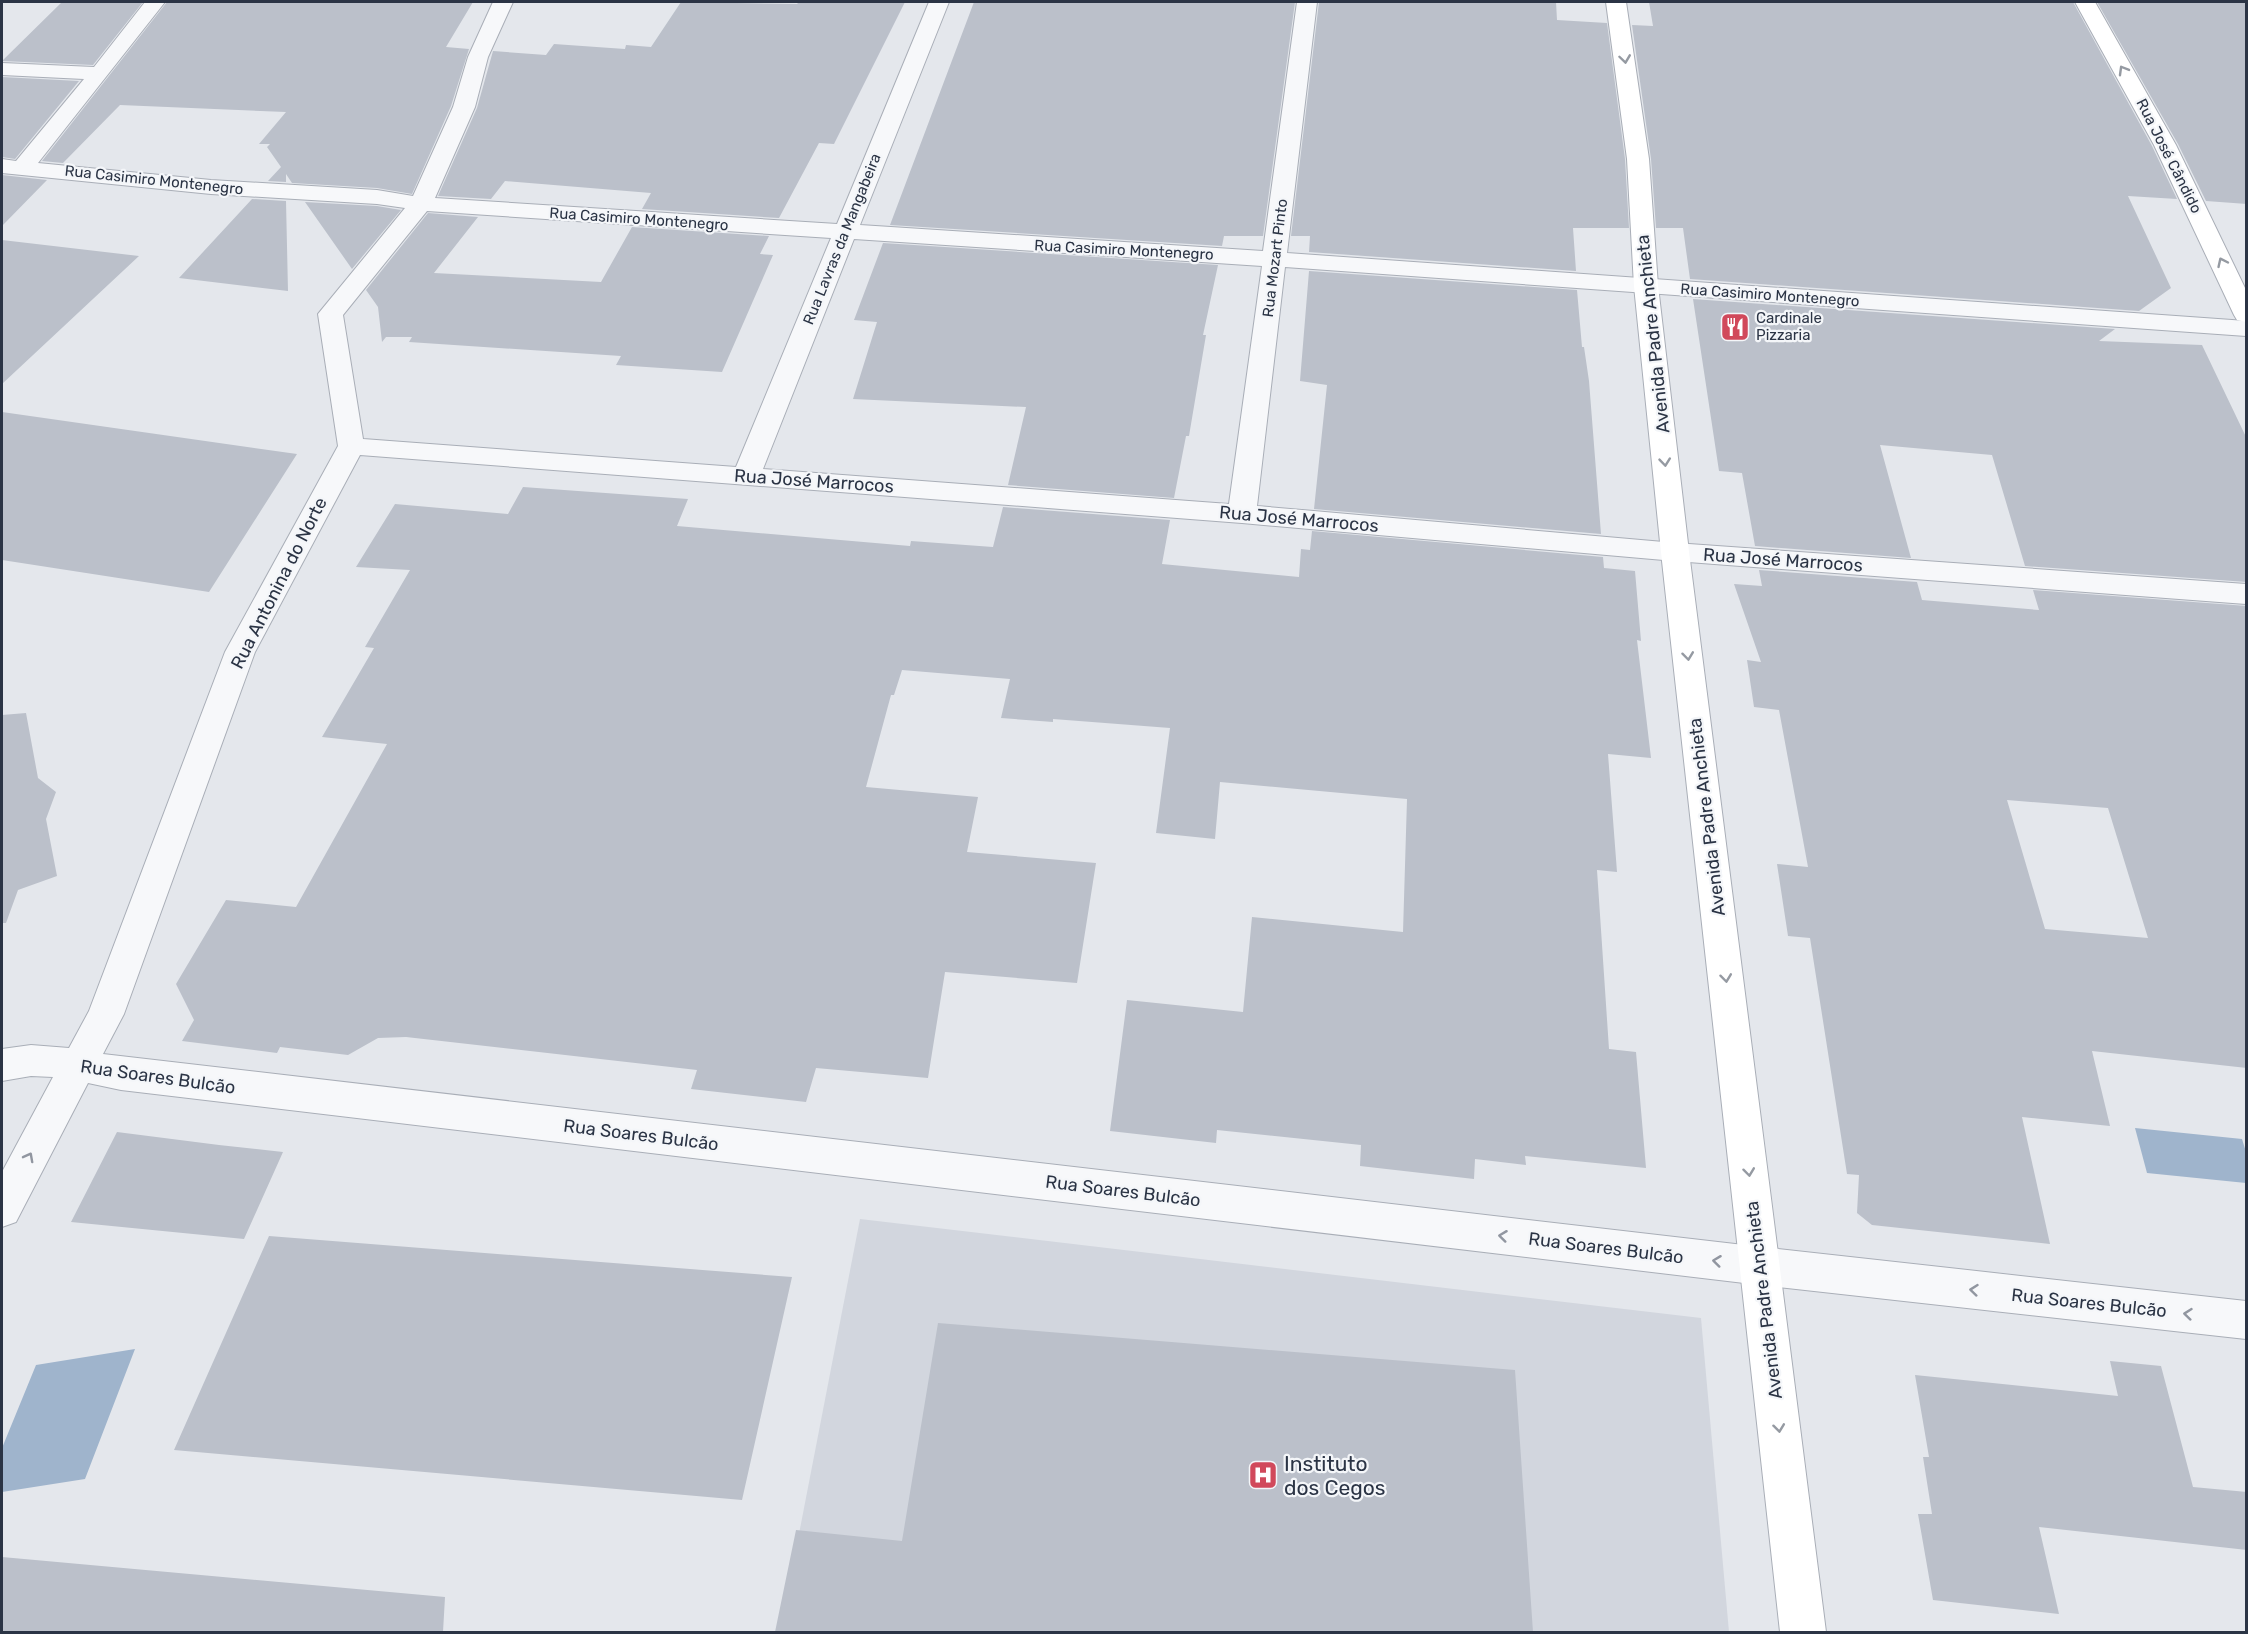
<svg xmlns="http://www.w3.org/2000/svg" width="2248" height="1634" font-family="Rubik,sans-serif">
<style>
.built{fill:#d2d6de}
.water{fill:#9fb4cc}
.building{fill:#bbc0ca;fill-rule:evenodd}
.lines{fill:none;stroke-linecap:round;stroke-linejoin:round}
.street-casing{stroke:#a9aeb7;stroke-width:2}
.secondary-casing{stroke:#a9aeb7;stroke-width:2}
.street{fill:#f7f8fa;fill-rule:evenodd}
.secondary{fill:#fff;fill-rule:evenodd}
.oneway{stroke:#959aa2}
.oneway2{stroke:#9196a0}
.labels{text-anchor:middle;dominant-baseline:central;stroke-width:4.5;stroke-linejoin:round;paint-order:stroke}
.far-street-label{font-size:15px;fill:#2b3445;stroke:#f4f6f9}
.far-poi-label{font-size:15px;fill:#2b3445;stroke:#f4f6f9;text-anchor:start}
.street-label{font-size:18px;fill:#2b3445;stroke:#f4f6f9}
.near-poi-label{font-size:21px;fill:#2b3445;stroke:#f4f6f9;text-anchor:start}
</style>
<rect width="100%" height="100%" fill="#e4e7ec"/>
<path class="built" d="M 860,1219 L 1701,1318 L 1729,1632 L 780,1632 Z"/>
<path class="water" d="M 2135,1128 L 2242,1139 L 2246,1152 L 2246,1183 L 2147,1173 Z
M 135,1349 L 85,1479 L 2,1492 L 2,1448 L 36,1365 Z"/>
<path class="building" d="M 62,2 L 143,2 L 93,65 L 2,61 Z
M 167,2 L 473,2 L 446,47 L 469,49 L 451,106 L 412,194 L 377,188 L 292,183 L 286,174 L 286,182 L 268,181 L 281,167 L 267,147 L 270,144 L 259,144 L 286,112 L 120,105 L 63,163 L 42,161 Z
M 681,2 L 797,4 L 799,2 L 905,2 L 834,144 L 819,143 L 779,218 L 642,209 L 651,193 L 505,181 L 491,199 L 438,196 L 477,108 L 493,51 L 546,55 L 554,44 L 625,49 L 626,45 L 651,47 Z
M 974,2 L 1295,2 L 1263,236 L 1224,236 L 1222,246 L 890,225 Z
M 1319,2 L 1556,2 L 1557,20 L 1607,23 L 1625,159 L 1629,228 L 1573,228 L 1576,271 L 1309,252 L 1310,236 L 1291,236 Z
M 1649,2 L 2073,2 L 2152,146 L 2177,199 L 2128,196 L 2171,288 L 2139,311 L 1690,279 L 1683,228 L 1656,228 L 1651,159 L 1632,25 L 1653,26 Z
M 2097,2 L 2247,2 L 2247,204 L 2206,201 L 2178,144 Z
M 2,77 L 79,81 L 15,159 L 2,157 Z
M 2,175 L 47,180 L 2,226 Z
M 252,199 L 286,201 L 288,291 L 179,278 Z
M 305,202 L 377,206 L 401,210 L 352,269 Z
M 428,213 L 478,217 L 434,273 L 601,282 L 632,227 L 769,236 L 760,254 L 773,255 L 722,372 L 616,365 L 621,356 L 409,342 L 412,337 L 386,337 L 382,342 L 378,307 L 366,290 Z
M 2,240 L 139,256 L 2,384 Z
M 883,243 L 1218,265 L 1203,335 L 1206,335 L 1189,436 L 1186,436 L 1174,498 L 1008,485 L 1026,407 L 853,399 L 877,322 L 854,320 Z
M 1309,271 L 1577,290 L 1582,347 L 1584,347 L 1589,381 L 1601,534 L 1314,509 L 1327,385 L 1300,381 Z
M 1693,299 L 2115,329 L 2099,341 L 2202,345 L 2247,439 L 2247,582 L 2025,566 L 1992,455 L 1880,445 L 1911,558 L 1755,546 L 1742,473 L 1719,471 Z
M 2,412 L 297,454 L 209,592 L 2,560 Z
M 523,487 L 688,499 L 677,526 L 910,546 L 911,541 L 993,547 L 1003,507 L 1170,520 L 1162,564 L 1299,577 L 1301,549 L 1310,550 L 1312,531 L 1603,557 L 1604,568 L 1635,571 L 1641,641 L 1637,640 L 1651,758 L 1608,754 L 1617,872 L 1597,870 L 1609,1049 L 1636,1052 L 1646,1168 L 1525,1156 L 1526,1165 L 1475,1159 L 1474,1179 L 1360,1166 L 1361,1145 L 1217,1130 L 1216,1143 L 1110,1131 L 1127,1000 L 1243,1012 L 1252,917 L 1403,932 L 1407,799 L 1220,782 L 1215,839 L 1156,833 L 1170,728 L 1053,719 L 1053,722 L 1001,718 L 1010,679 L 902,670 L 894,695 L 891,695 L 866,787 L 978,797 L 967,852 L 1096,863 L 1077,983 L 945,972 L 928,1078 L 816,1068 L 806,1102 L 691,1089 L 697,1070 L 406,1037 L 378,1038 L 348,1055 L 280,1047 L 277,1053 L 182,1041 L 194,1020 L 176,984 L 226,900 L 296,907 L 387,744 L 322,737 L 374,648 L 365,647 L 410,570 L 356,567 L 395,504 L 508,514 Z
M 1759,570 L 1917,582 L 1922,600 L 2039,610 L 2033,590 L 2247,606 L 2247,1068 L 2092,1051 L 2110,1126 L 2022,1117 L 2050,1244 L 1872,1225 L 1857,1213 L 1859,1175 L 1847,1174 L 1810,938 L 1788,936 L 1777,864 L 1808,867 L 1779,710 L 1754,707 L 1747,660 L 1761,662 L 1734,584 L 1762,586 ZM 2007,800 L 2108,808 L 2148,938 L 2045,929 Z
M 26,713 L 38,778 L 56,792 L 46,819 L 57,876 L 18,890 L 6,923 L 2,923 L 2,715 Z
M 117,1132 L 219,1145 L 283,1152 L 244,1239 L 71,1222 Z
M 269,1236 L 792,1277 L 742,1500 L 174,1450 Z
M 938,1323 L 1515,1370 L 1533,1632 L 775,1632 L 796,1530 L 902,1541 Z
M 2110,1361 L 2161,1366 L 2193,1487 L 2247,1492 L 2247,1550 L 2039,1527 L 2059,1614 L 1933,1600 L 1918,1514 L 1932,1514 L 1923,1457 L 1929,1457 L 1915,1375 L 2118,1396 Z
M 2,1557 L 445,1597 L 443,1632 L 2,1632 Z"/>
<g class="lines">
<g class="street-casing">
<path id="street" d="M 145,2 L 165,2 L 38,163 L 211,180 L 377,190 L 413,196 L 453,107 L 468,57 L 493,2 L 513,2 L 488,57 L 475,107 L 435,198 L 837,224 L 929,2 L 949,2 L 860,225 L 1263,251 L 1297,2 L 1317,2 L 1287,253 L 2246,321 L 2246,336 L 1285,267 L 1257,506 L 1675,543 L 2246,584 L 2246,604 L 1675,561 L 1242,523 L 360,455 L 255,652 L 124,1014 L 103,1054 L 1761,1247 L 2246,1301 L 2246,1339 L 1761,1285 L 121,1090 L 88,1083 L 16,1222 L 2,1227 L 2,1172 L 53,1077 L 31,1076 L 2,1081 L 2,1049 L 31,1045 L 69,1048 L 89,1011 L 225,652 L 338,446 L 318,314 L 405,208 L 377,204 L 211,194 L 2,173 L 2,159 L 16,161 L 84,79 L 2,75 L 2,63 L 94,67 ZM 427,211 L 831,238 L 736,467 L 363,439 L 343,315 ZM 854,239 L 1262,266 L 1229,504 L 763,469 Z"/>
</g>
<g class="secondary-casing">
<path id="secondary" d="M 1606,2 L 1626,2 L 1649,159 L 1658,286 L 1689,552 L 1826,1632 L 1780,1632 L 1661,552 L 1634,286 L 1627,159 Z
M 2075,2 L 2095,2 L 2176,145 L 2246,290 L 2246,322 L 2237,320 L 2234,315 L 2154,145 Z"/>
</g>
<use href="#street" class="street"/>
<use href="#secondary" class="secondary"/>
</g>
<defs><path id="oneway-chevron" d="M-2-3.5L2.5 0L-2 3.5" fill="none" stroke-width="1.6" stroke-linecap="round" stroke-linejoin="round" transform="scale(1.5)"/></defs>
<g class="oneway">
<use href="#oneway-chevron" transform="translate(1625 59) rotate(82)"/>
<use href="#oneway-chevron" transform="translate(2123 70) rotate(-120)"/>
<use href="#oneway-chevron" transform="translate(2222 262) rotate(-115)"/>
<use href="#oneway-chevron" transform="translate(1665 462) rotate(84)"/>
<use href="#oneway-chevron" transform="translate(1688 656) rotate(83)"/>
<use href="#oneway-chevron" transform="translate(1726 978) rotate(83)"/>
<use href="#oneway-chevron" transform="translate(1749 1172) rotate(83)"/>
<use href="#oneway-chevron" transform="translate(1779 1428) rotate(83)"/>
</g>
<g class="oneway2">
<use href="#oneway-chevron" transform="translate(29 1157) rotate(-62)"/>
<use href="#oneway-chevron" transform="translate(1503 1236) rotate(-173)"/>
<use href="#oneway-chevron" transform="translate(1717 1261) rotate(-173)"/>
<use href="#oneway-chevron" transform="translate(1974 1290) rotate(-174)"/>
<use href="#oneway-chevron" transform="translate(2188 1314) rotate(-174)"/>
</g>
<defs>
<g id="restaurant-square" transform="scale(1.5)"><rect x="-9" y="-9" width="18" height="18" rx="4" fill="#d1495b" stroke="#f4f6f9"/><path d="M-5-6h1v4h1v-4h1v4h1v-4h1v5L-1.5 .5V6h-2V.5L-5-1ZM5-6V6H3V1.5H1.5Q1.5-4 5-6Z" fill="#fff"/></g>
<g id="hospital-square" transform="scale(1.5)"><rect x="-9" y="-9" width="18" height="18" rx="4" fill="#d1495b" stroke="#f4f6f9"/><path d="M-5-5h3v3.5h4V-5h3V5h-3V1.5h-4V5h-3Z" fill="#fff"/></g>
</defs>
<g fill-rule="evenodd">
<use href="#restaurant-square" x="1735" y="327"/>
<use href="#hospital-square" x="1263" y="1475"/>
</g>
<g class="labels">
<g class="far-street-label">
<text transform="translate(2169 156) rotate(63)">Rua José Cândido</text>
<text transform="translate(154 180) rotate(6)">Rua Casimiro Montenegro</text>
<text transform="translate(639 219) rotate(4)">Rua Casimiro Montenegro</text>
<text transform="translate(842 239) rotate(-68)">Rua Lavras da Mangabeira</text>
<text transform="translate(1124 250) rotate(3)">Rua Casimiro Montenegro</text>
<text transform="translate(1275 258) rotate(-83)">Rua Mozart Pinto</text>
<text transform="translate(1770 295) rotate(4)">Rua Casimiro Montenegro</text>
</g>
<g class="far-poi-label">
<text x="1756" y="318">Cardinale<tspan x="1756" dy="17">Pizzaria</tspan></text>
</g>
<g class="street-label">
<text transform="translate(1653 334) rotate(-96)">Avenida Padre Anchieta</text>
<text transform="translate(814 481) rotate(4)">Rua José Marrocos</text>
<text transform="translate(1299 519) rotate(5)">Rua José Marrocos</text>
<text transform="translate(1783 560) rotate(4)">Rua José Marrocos</text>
<text transform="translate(279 583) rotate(-63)">Rua Antonina do Norte</text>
<text transform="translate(1707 817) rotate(-97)">Avenida Padre Anchieta</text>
<text transform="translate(158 1077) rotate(8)">Rua Soares Bulcão</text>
<text transform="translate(641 1135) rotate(7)">Rua Soares Bulcão</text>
<text transform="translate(1123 1191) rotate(7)">Rua Soares Bulcão</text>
<text transform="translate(1606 1248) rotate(7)">Rua Soares Bulcão</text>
<text transform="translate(1764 1300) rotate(-97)">Avenida Padre Anchieta</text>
<text transform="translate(2089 1303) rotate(6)">Rua Soares Bulcão</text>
</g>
<g class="near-poi-label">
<text x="1284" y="1463">Instituto<tspan x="1284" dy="24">dos Cegos</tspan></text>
</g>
</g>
<rect width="2248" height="1634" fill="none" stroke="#2b3445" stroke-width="6"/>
</svg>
